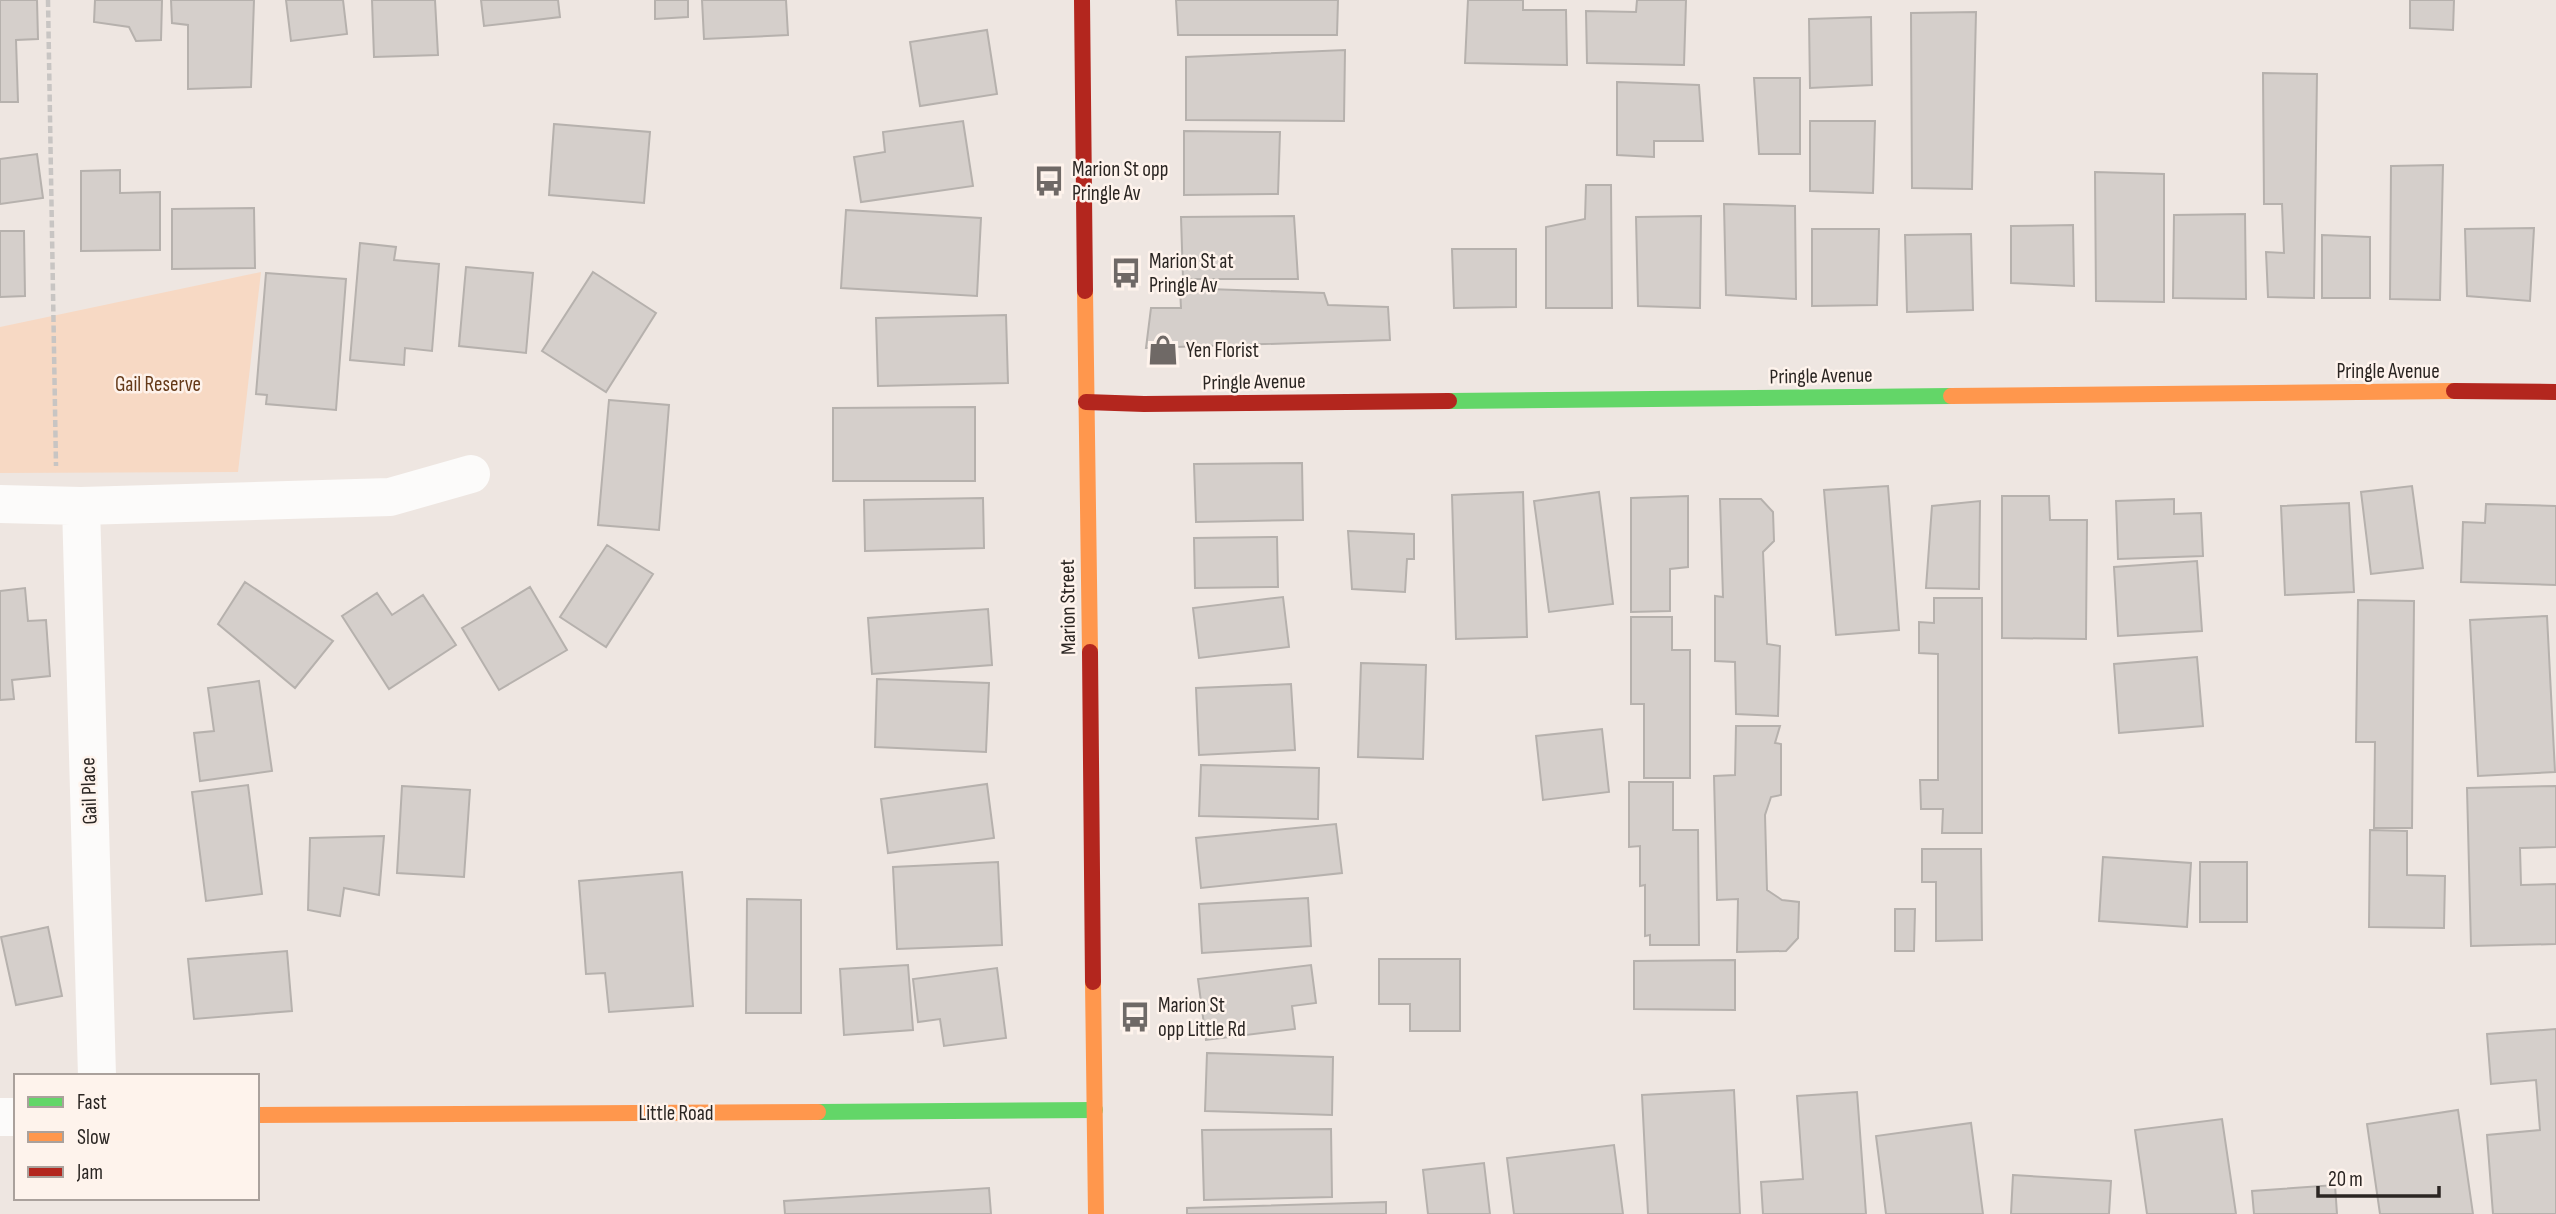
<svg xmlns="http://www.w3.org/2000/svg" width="2556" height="1214" font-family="'Sofia Sans Condensed',sans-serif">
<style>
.green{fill:#f7d9c4}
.building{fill:#d5cfcb;stroke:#b6b1ad;stroke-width:2}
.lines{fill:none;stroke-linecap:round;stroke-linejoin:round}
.path{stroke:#c8c5c3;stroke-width:4.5;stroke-dasharray:7 3.5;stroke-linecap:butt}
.street{stroke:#fcfbfa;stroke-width:38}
.fast{stroke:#63d668;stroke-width:16}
.slow{stroke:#ff974d;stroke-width:16}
.jam{stroke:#b3261e;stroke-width:16}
.labels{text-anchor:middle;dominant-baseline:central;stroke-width:5;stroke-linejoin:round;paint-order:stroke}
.poi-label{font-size:21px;fill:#2b2623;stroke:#fef3ec;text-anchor:start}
.street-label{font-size:21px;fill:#2b2623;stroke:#fef3ec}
.park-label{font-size:21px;fill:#653a19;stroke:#fef3ec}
</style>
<rect width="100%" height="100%" fill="#eee6e1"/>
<path class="green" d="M 261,272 L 238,472 L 0,473 L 0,327 Z"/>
<path class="building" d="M 0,0 L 37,0 L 38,39 L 16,40 L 18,102 L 0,102 Z
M 95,0 L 162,0 L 161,40 L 136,41 L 129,27 L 94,22 Z
M 171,0 L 254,0 L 251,87 L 188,89 L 188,25 L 172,23 Z
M 286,0 L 343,0 L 347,34 L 291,41 Z
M 372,0 L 435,0 L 438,55 L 374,57 Z
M 481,0 L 558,0 L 560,17 L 484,26 Z
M 655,0 L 688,0 L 688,17 L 655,19 Z
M 702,0 L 786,0 L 788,35 L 704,39 Z
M 1176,0 L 1338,0 L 1337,35 L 1178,35 Z
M 1468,0 L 1523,0 L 1523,10 L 1566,10 L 1567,65 L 1465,63 Z
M 1637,0 L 1686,0 L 1684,65 L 1587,63 L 1586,11 L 1636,12 Z
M 2410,0 L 2454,0 L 2453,30 L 2410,28 Z
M 1976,12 L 1972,189 L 1912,188 L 1911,13 Z
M 1871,17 L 1872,85 L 1810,88 L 1809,19 Z
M 987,30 L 997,94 L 920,106 L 910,42 Z
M 1345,50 L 1344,121 L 1186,120 L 1186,57 Z
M 2263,73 L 2317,74 L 2314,298 L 2268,297 L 2266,252 L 2284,253 L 2282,204 L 2264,204 Z
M 1754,78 L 1800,78 L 1800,154 L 1759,154 Z
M 1617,82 L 1699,85 L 1703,141 L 1654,141 L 1654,157 L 1617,155 Z
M 963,121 L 973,186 L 861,202 L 854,157 L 885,152 L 883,132 Z
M 1810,121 L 1875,121 L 1873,193 L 1810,191 Z
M 554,124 L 650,132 L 644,203 L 549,195 Z
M 1184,131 L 1280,132 L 1278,194 L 1184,195 Z
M 37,154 L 43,198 L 0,204 L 0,159 Z
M 2443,165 L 2440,300 L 2390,299 L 2391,166 Z
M 120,170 L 120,193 L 160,192 L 160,250 L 81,251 L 81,171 Z
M 2095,172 L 2164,174 L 2164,302 L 2096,301 Z
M 1586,185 L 1611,185 L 1612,308 L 1546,308 L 1546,227 L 1585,219 Z
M 1724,204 L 1795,206 L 1796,299 L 1726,295 Z
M 254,208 L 255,268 L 172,269 L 172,209 Z
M 846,210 L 981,218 L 977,296 L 841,288 Z
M 2245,214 L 2246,299 L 2173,298 L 2174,215 Z
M 1294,216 L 1298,279 L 1183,279 L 1181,217 Z
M 1701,216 L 1700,308 L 1638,306 L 1636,217 Z
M 2073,225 L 2074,286 L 2011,283 L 2011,226 Z
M 2534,228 L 2530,301 L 2467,296 L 2465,229 Z
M 1812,229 L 1879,229 L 1877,305 L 1812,306 Z
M 0,231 L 24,231 L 25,296 L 0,297 Z
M 1971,234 L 1973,310 L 1907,312 L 1905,235 Z
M 2322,235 L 2370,237 L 2370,298 L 2322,298 Z
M 360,243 L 396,247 L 394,260 L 439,264 L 432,351 L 405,348 L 404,365 L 350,360 Z
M 1452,249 L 1516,249 L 1516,307 L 1454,308 Z
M 466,267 L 533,273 L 526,353 L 459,346 Z
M 593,272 L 656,313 L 606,392 L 542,351 Z
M 266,273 L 346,279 L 336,410 L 266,404 L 267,395 L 256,394 Z
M 1180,288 L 1324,293 L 1328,305 L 1388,307 L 1390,340 L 1146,348 L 1151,308 L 1181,308 Z
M 1006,315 L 1008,383 L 878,386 L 876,318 Z
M 609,400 L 669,405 L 659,530 L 598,525 Z
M 975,407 L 975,481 L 833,481 L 833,408 Z
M 1302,463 L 1303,520 L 1196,522 L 1194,464 Z
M 1888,486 L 1899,630 L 1836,635 L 1824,490 Z
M 2412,486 L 2423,568 L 2371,574 L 2361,492 Z
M 1523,492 L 1527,637 L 1456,639 L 1452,495 Z
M 1599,492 L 1613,604 L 1549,612 L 1534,501 Z
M 1688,496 L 1688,567 L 1670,569 L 1670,611 L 1631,612 L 1631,498 Z
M 2002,496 L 2049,496 L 2050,520 L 2087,520 L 2086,639 L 2002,638 Z
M 983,498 L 984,548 L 865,551 L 864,500 Z
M 1720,499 L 1761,499 L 1773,512 L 1774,541 L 1763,552 L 1767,644 L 1780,646 L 1778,716 L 1736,714 L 1735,662 L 1715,661 L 1715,596 L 1723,597 Z
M 2174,499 L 2174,514 L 2201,513 L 2203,556 L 2118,559 L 2116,501 Z
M 1980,501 L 1979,589 L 1926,588 L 1932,506 Z
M 2349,503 L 2354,592 L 2285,595 L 2281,506 Z
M 2486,504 L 2556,506 L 2556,585 L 2461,582 L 2463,522 L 2485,523 Z
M 1348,531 L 1414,534 L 1414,559 L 1407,559 L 1405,592 L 1352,589 Z
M 1277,537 L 1278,587 L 1195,588 L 1194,538 Z
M 607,545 L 653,574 L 606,647 L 560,617 Z
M 2197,561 L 2202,631 L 2118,636 L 2114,567 Z
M 245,582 L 333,641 L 295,688 L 218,624 Z
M 530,587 L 567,650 L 499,690 L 462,628 Z
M 25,588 L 28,621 L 46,620 L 50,676 L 12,680 L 14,699 L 0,700 L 0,591 Z
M 377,593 L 392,615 L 423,595 L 456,645 L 389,689 L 342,616 Z
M 1283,597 L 1289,647 L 1199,658 L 1193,608 Z
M 1934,598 L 1982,598 L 1982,833 L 1942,833 L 1943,809 L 1921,809 L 1920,780 L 1938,780 L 1938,654 L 1919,653 L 1919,622 L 1934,623 Z
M 2358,600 L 2414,601 L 2412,828 L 2374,828 L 2375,742 L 2356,742 Z
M 988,609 L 992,665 L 872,674 L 868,618 Z
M 2547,616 L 2555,772 L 2478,776 L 2470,620 Z
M 1631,617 L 1672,617 L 1672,650 L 1690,650 L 1690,778 L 1644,778 L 1644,704 L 1631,704 Z
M 2197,657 L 2203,726 L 2119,733 L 2114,664 Z
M 1361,663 L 1426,665 L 1423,759 L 1358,757 Z
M 877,679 L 989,683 L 986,752 L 875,747 Z
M 259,681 L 272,771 L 200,781 L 194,733 L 214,731 L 208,688 Z
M 1291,684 L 1295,750 L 1199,755 L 1196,688 Z
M 1736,726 L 1780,726 L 1775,743 L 1781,744 L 1781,795 L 1771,797 L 1765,815 L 1767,890 L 1782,900 L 1799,902 L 1798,938 L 1786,951 L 1737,952 L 1738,899 L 1717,900 L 1714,776 L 1735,775 Z
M 1602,729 L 1609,792 L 1543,800 L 1536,736 Z
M 1201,765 L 1319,768 L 1318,819 L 1199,816 Z
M 1629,782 L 1673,782 L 1673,830 L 1698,830 L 1699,945 L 1650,945 L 1650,935 L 1645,936 L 1645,885 L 1640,886 L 1640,846 L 1629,847 Z
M 987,784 L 994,838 L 888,853 L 881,799 Z
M 248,785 L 262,894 L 206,901 L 192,792 Z
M 402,786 L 470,790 L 464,877 L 397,873 Z
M 2556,786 L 2556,847 L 2520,848 L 2521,885 L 2556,884 L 2556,944 L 2471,946 L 2467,788 Z
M 1336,824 L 1342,873 L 1201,888 L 1196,838 Z
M 2370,830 L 2407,831 L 2407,875 L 2445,876 L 2444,928 L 2369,927 Z
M 384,836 L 379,895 L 344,888 L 340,916 L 308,910 L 310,838 Z
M 1922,849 L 1981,849 L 1982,940 L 1936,941 L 1936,882 L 1922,882 Z
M 2103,857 L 2191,863 L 2187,927 L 2099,921 Z
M 998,862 L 1002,945 L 897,949 L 893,867 Z
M 2200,862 L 2247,862 L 2247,922 L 2200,922 Z
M 682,872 L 693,1006 L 609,1012 L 605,973 L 586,974 L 579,881 Z
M 1308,898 L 1311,946 L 1202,953 L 1199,904 Z
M 747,899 L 801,900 L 801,1013 L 746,1013 Z
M 1895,909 L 1915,909 L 1914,951 L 1895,951 Z
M 48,927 L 62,996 L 16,1005 L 1,937 Z
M 287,951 L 292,1011 L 194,1019 L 188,959 Z
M 1379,959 L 1460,959 L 1460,1031 L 1410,1031 L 1410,1004 L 1379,1004 Z
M 1735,960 L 1735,1010 L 1634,1009 L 1634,961 Z
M 908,965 L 913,1030 L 844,1035 L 840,969 Z
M 1311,965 L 1316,1003 L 1292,1006 L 1295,1029 L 1206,1040 L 1198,979 Z
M 997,968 L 1006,1038 L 944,1046 L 940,1019 L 918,1022 L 913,979 Z
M 2556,1029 L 2556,1214 L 2493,1214 L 2487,1135 L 2540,1130 L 2536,1080 L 2491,1084 L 2487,1034 Z
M 1207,1053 L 1333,1057 L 1332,1115 L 1205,1111 Z
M 1734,1090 L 1740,1214 L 1648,1214 L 1642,1095 Z
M 1857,1092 L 1866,1214 L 1763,1214 L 1761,1182 L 1803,1179 L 1797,1096 Z
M 2458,1110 L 2473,1214 L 2380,1214 L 2367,1124 Z
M 2222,1119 L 2236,1214 L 2147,1214 L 2135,1130 Z
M 1971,1123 L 1983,1214 L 1886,1214 L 1876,1136 Z
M 1331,1129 L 1332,1197 L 1204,1200 L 1202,1130 Z
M 1614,1145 L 1623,1214 L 1514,1214 L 1507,1158 Z
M 1484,1163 L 1490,1214 L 1428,1214 L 1423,1170 Z
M 2013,1175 L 2111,1181 L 2109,1214 L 2011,1214 Z
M 2335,1185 L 2337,1214 L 2254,1214 L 2252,1191 Z
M 989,1188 L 991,1214 L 785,1214 L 784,1201 Z
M 1386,1202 L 1386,1214 L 1187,1214 L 1187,1208 Z"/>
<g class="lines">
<path class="path" d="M 48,0 L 56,466"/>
<path class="street" d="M 0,504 L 81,506 L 390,497 L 471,474
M 81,506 L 97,1076
M 0,1117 L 16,1117"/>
<path class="fast" d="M 1449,401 L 1951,396
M 818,1112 L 1095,1110"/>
<path class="slow" d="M 1085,291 L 1090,652
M 1951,396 L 2454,391
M 1093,982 L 1096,1214
M 257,1115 L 818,1112"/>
<path class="jam" d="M 1082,0 L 1085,291
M 2454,391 L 2556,392
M 1086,402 L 1144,404 L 1449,401
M 1090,652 L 1093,982"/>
</g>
<defs>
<g id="bus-bare" transform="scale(2.415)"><path d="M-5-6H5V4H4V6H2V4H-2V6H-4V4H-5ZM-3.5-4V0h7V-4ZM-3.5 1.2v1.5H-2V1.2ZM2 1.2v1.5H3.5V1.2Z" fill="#6f6966" stroke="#fef3ec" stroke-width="2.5" paint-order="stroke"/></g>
<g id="shop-bare" transform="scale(2.415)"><path d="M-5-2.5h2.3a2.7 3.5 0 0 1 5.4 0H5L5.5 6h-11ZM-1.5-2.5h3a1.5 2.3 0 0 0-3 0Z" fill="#6f6966" stroke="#fef3ec" stroke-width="2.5" paint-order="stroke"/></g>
</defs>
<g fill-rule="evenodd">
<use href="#bus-bare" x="1049" y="181"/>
<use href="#bus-bare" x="1126" y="273"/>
<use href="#shop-bare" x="1163" y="350"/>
<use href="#bus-bare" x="1135" y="1017"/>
</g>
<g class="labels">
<g class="poi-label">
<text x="1072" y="169">Marion St opp<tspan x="1072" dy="24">Pringle Av</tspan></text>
<text x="1149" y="261">Marion St at<tspan x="1149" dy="24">Pringle Av</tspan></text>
<text x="1186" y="350">Yen Florist</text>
<text x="1158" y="1005">Marion St<tspan x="1158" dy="24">opp Little Rd</tspan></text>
</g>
<g class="street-label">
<text x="2388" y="371">Pringle Avenue</text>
<text transform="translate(1821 376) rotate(-1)">Pringle Avenue</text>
<text transform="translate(1254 382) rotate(-1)">Pringle Avenue</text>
<text transform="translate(1068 607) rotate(-91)">Marion Street</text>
<text transform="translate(89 791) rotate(-92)">Gail Place</text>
<text x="676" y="1113">Little Road</text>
</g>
<g class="park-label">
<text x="158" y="384">Gail Reserve</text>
</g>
</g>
<rect x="14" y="1074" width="245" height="126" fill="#fef3ec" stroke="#aaa19c" stroke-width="2"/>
<rect x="28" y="1097" width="35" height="10" fill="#63d668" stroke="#aaa19c" stroke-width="2"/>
<text x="77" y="1109" font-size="21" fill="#2b2623">Fast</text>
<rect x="28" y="1132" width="35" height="10" fill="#ff974d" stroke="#aaa19c" stroke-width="2"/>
<text x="77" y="1144" font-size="21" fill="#2b2623">Slow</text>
<rect x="28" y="1167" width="35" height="10" fill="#b3261e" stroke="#aaa19c" stroke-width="2"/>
<text x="77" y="1179" font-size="21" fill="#2b2623">Jam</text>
<path d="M2318 1186v10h121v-10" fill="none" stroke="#2b2623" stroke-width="3.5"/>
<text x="2328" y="1186" font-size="21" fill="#2b2623" stroke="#fef3ec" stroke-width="5" paint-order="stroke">20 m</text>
</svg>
